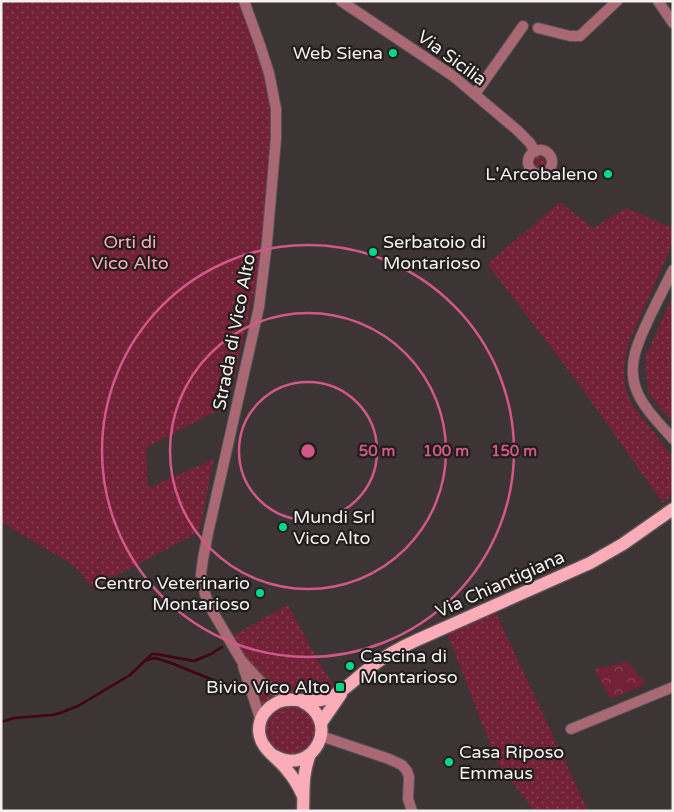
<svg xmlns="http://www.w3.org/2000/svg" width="674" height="812" font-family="'Varela Round',sans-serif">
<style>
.grass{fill:url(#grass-dots)}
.park{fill:url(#park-crowns)}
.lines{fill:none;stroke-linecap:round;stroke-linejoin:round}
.stream{stroke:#430016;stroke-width:2.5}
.minor-casing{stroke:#5a5253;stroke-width:12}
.major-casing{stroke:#5a5253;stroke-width:15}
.minor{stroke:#a96974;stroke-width:10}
.major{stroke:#fbacb9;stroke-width:12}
.ring{fill:none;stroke:#d15888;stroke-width:2.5}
.poi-dot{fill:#04d98b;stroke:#211d1d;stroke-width:2}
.labels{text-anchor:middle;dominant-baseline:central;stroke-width:4.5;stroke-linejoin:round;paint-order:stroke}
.poi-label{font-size:18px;fill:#f5eff0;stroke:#211d1d;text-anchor:end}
.street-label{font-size:18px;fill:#f5eff0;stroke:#211d1d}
.park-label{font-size:18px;fill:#fbadb9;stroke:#211d1d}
.centre{fill:#d15888;stroke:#211d1d;stroke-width:2.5}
.ring-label{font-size:15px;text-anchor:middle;font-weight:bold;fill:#d15888;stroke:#211d1d;stroke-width:4.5;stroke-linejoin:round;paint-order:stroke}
</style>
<defs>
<pattern id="grass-dots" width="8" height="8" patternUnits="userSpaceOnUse" patternTransform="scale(1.25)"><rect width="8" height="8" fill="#722136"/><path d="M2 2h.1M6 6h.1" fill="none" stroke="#874253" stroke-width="1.8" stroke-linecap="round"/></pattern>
<pattern id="park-crowns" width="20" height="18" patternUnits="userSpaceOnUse" patternTransform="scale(1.25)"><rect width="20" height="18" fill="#722136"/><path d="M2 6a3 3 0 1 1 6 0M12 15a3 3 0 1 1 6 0" fill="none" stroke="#874253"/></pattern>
</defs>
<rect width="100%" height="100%" fill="#3c3435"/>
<path class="grass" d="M 1,1 L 238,1 C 253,41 271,81 271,124 L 260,267 L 227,407 L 222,408 L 146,448 L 148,488 L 214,459 L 199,532 L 93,588 L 87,582 L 80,572 L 70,563 L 1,522 Z
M534.5 162a5.5 5.5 0 1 1 11 0a5.5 5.5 0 1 1-11 0Z
M 560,202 L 593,228 L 626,208 L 673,228 L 673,243 L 628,344 L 624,368 L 625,385 L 628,395 L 633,406 L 673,457 L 673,494 L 663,503 L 576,380 L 487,264 Z
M 673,295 L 673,421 L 664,413 L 648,392 L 645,358 Z
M 288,605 L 315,655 L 336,690 C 320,697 314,696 298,693 C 291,692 284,691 278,689 C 257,682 244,654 232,636 Z
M 495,611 L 588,811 L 534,811 L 497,762 L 447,633 Z
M 251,678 L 276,695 L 269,699 L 260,709 Z
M265 730a25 25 0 1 1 50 0a25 25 0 1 1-50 0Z"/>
<path class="park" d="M 628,662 L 646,684 L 611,699 L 594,669 Z"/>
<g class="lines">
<path class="stream" d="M 147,660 L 155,658 L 171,663 L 238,690
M 1,722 L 14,718 L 52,715 L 60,713 L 78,706 L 130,675 L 152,654 L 156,654 L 194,661 L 211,654 L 222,647"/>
<g class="minor-casing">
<path id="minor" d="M 244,1 L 260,45 L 269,73 L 276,109 L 276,138 L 267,242 L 259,307 L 208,533 L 203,559 L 201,574 L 205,594 L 210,607 L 241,660 L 251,671 L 263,684 L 291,699
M 341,1 L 453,76 L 517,130 L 530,143 L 535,152
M 658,1 L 673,23
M 538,28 L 570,36 L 580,36 L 617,1
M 475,94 L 523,26
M528 162a12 12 0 1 1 24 0a12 12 0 1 1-24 0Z
M 673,270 C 666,284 659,298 652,312 C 641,336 626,362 636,389 C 643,408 660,424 673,439
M 243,666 L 261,721
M 571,729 L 673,687
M 321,736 L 389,759 L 402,765 L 407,771 L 409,777 L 408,799 L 412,811"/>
</g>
<g class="major-casing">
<path id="major" d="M 321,723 L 341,694
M 275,756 C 313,777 343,721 301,701
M 303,796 C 299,787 294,778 287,770 C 277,757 260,749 259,731 C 259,723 262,715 267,710 C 286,690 306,707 328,698 C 344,692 355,679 368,669 C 383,657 399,648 417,640 L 590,563 L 623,544 L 673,509
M 303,811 C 304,789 302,775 310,754"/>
</g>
<use href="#minor" class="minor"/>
<use href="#major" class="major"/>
</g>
<g class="ring">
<circle cx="308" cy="451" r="69"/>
<circle cx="308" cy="451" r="138"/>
<circle cx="308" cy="451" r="206"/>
</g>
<g class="poi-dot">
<circle cx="393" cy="53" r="5"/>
<circle cx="608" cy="174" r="5"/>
<circle cx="373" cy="252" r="5"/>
<circle cx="283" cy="527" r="5"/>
<circle cx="260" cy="593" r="5"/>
<circle cx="350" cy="666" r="5"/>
<rect x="335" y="682" width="10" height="10" rx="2.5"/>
<circle cx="449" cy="762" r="5"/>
</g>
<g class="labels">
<g class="poi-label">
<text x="383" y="53">Web Siena</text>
<text x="598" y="174">L'Arcobaleno</text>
<text x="383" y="242" text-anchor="start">Serbatoio di<tspan x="383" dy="21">Montarioso</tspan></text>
<text x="293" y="517" text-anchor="start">Mundi Srl<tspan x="293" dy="21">Vico Alto</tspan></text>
<text x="250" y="583">Centro Veterinario<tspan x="250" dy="21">Montarioso</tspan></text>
<text x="360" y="656" text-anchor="start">Cascina di<tspan x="360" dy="21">Montarioso</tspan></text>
<text x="330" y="687">Bivio Vico Alto</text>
<text x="459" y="752" text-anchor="start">Casa Riposo<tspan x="459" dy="21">Emmaus</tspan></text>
</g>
<g class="street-label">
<text transform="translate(452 58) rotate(36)">Via Sicilia</text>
<text transform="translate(234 332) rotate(-79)">Strada di Vico Alto</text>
<text transform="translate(500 584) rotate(-24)">Via Chiantigiana</text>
</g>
<g class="park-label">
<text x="130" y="242">Orti di<tspan x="130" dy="21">Vico Alto</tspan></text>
</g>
</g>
<circle cx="308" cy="451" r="8" class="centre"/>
<g class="ring-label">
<text x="377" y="456">50 m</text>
<text x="446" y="456">100 m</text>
<text x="514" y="456">150 m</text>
</g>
<rect width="674" height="812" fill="none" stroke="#f5eff0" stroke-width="5"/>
</svg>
